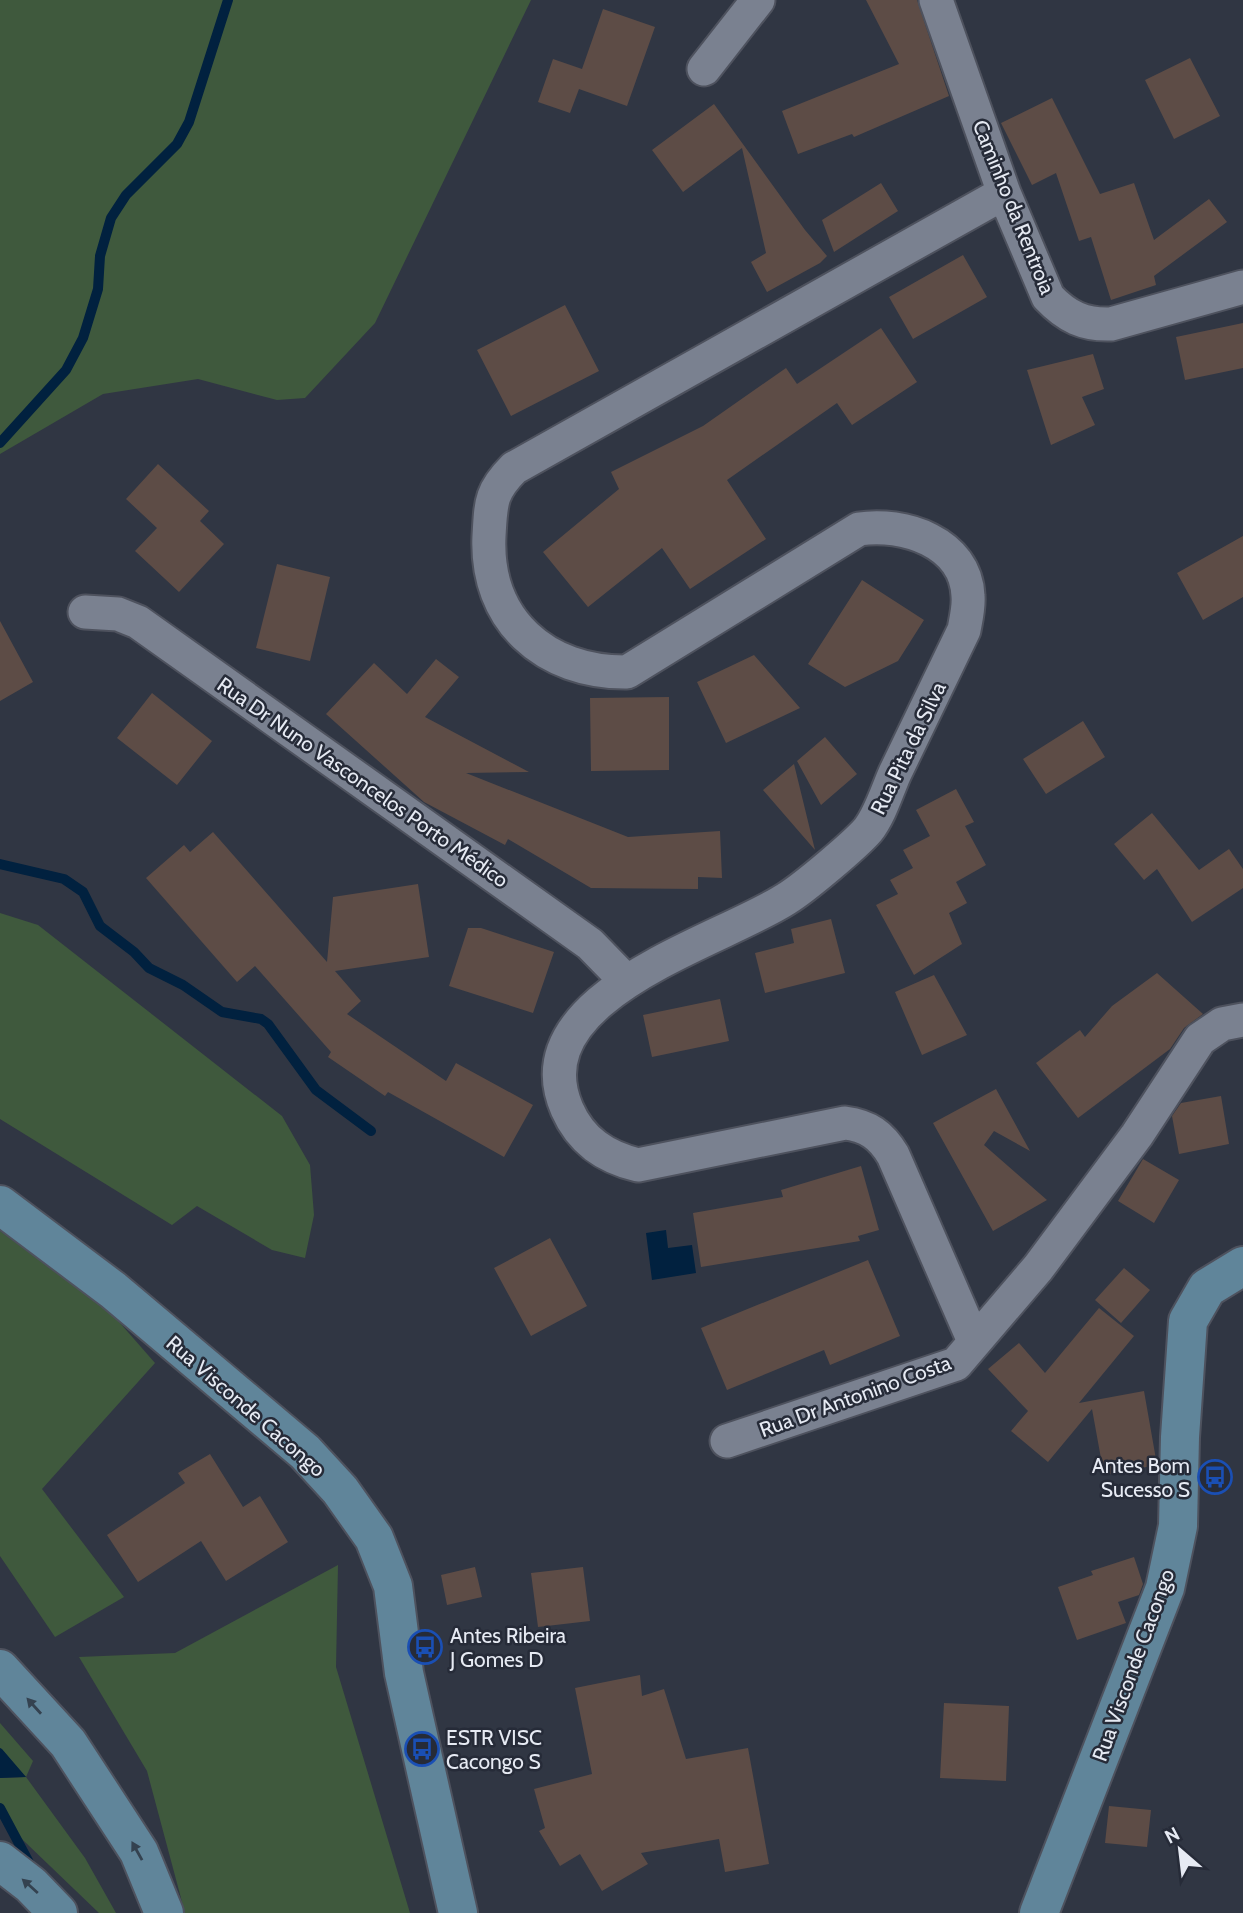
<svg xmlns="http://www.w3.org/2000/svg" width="1243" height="1913" font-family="Cabin,sans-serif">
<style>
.green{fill:#3f593d}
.water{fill:#01213f}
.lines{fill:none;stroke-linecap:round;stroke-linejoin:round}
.stream{stroke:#01213f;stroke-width:10}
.building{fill:#5d4c46}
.street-casing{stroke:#4e525e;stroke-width:37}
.secondary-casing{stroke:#4e525e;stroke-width:42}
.street{stroke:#7a8190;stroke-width:33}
.secondary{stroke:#60859a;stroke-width:38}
.oneway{fill:#344250}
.labels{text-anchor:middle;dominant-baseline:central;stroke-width:5;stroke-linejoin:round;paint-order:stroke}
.street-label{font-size:21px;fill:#e6eaf3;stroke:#262b38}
.poi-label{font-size:21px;fill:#e6eaf3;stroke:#262b38;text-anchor:start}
</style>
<rect width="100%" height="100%" fill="#303643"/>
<path class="green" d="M 0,0 L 531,0 L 375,323 L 305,398 L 277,400 L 198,379 L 103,394 L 0,454 Z
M 0,913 L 38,925 L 282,1116 L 310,1165 L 314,1215 L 305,1258 L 272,1250 L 197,1206 L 172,1225 L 0,1119 Z
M 0,1231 L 113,1315 L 155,1363 L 42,1489 L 124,1597 L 55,1637 L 0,1556 Z
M 338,1565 L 336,1667 L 410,1913 L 185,1913 L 147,1771 L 79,1657 L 175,1653 Z
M 0,1723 L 33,1761 L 26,1777 L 85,1858 L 116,1913 L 99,1913 L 0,1818 L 0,1778 L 26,1777 L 0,1748 Z"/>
<path class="water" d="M 666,1230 L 668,1248 L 692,1245 L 696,1273 L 652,1280 L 646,1233 Z
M 0,1748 L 2,1749 L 26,1777 L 0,1778 Z"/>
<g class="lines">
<path class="stream" d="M 0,443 L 66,370 L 83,338 L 98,289 L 100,256 L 111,218 L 126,195 L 177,144 L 189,122 L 228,0
M 0,864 L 64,879 L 83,892 L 100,926 L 134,952 L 149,968 L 183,985 L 222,1012 L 261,1019 L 268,1024 L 316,1090 L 371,1131
M 0,1808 L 32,1868"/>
</g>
<path class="building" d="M 866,0 L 917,0 L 949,96 L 854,137 L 852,134 L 798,154 L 782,111 L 899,64 Z
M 603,9 L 655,27 L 627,106 L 579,89 L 570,113 L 538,102 L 553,59 L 582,69 Z
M 1190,58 L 1220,116 L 1174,139 L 1145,80 Z
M 1052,98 L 1100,194 L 1134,183 L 1154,240 L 1209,199 L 1227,222 L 1154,276 L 1156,285 L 1111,300 L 1091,237 L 1079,241 L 1056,173 L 1032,185 L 1001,123 Z
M 714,104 L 805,230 L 827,256 L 820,263 L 767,292 L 751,262 L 766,253 L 742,148 L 683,192 L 652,150 Z
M 881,183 L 898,211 L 834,252 L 822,220 Z
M 963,255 L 987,297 L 913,339 L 889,297 Z
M 565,305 L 599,371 L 511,416 L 477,350 Z
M 1243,323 L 1243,368 L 1185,380 L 1176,337 Z
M 881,328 L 917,382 L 852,425 L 837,403 L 727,480 L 766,539 L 690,589 L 662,548 L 588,607 L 543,552 L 619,489 L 611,472 L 703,426 L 786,368 L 797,384 Z
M 1093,354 L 1104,389 L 1082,397 L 1095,425 L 1051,445 L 1027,370 Z
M 158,464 L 209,511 L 200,521 L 224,544 L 179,592 L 135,551 L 157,528 L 126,499 Z
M 1243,536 L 1243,597 L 1203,620 L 1177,573 Z
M 277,564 L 330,577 L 310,661 L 256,648 Z
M 862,580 L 924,620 L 898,661 L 845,687 L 808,664 Z
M 0,621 L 33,682 L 0,701 Z
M 754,655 L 800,708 L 726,743 L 697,682 Z
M 436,659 L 459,677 L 425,717 L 529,772 L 466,773 L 628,837 L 720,831 L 722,878 L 698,877 L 698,889 L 591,888 L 508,839 L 505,845 L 424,802 L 326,714 L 374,663 L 407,694 Z
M 152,693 L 212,741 L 177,785 L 117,738 Z
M 669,697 L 669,770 L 591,771 L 590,698 Z
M 1083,721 L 1105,757 L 1046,794 L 1023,759 Z
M 825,737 L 857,774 L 821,805 L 797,761 Z
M 794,764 L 815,850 L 763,790 Z
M 956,789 L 974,822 L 965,826 L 986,865 L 956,882 L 967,903 L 949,913 L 962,944 L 914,975 L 876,905 L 898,894 L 890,880 L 913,868 L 903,850 L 930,836 L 916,810 Z
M 1152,813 L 1199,870 L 1229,849 L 1243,869 L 1243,888 L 1192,922 L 1157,869 L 1144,880 L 1114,844 Z
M 213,832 L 327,962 L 333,897 L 418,884 L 429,957 L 335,971 L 361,1001 L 347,1014 L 446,1081 L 456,1063 L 533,1105 L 504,1157 L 388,1092 L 385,1096 L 328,1057 L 331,1052 L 255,966 L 237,982 L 146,878 L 184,845 L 190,852 Z
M 831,919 L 845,973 L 765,993 L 755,953 L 794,943 L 791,929 Z
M 468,928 L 481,928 L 554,952 L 533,1013 L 449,986 Z
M 1157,973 L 1203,1014 L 1184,1028 L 1170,1049 L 1078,1118 L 1036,1063 L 1080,1030 L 1085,1037 L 1112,1006 Z
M 934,975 L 967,1035 L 922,1055 L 895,992 Z
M 720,999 L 729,1041 L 652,1057 L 643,1015 Z
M 996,1089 L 1030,1151 L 994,1131 L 984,1145 L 1047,1200 L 993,1231 L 933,1123 Z
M 1221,1096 L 1229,1144 L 1179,1154 L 1172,1116 L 1181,1103 Z
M 1143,1159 L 1179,1180 L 1154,1223 L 1118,1201 Z
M 861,1166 L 879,1230 L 858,1236 L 860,1241 L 701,1267 L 693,1213 L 783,1197 L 781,1190 Z
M 550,1238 L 587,1306 L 531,1336 L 494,1268 Z
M 868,1260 L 900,1336 L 830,1365 L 824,1350 L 727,1390 L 701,1328 Z
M 1124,1268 L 1150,1290 L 1121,1323 L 1095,1300 Z
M 1099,1308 L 1134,1336 L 1079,1403 L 1144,1391 L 1157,1465 L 1104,1475 L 1092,1409 L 1048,1462 L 1011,1431 L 1028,1411 L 988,1369 L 1019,1343 L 1045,1373 Z
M 210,1454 L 243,1507 L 260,1496 L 288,1542 L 226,1581 L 201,1541 L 138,1582 L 107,1535 L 185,1483 L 178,1473 Z
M 1134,1557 L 1143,1584 L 1139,1595 L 1118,1602 L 1126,1623 L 1077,1640 L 1058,1587 L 1093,1575 L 1091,1571 Z
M 475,1567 L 482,1597 L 447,1605 L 441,1575 Z
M 583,1567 L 590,1621 L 538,1627 L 531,1573 Z
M 640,1675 L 642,1696 L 664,1689 L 686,1759 L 748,1748 L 769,1864 L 725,1872 L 719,1839 L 641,1853 L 648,1864 L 602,1891 L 580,1854 L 560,1866 L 539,1831 L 545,1828 L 534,1789 L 592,1774 L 575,1688 Z
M 944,1703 L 1009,1706 L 1006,1781 L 940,1778 Z
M 1109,1806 L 1151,1810 L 1147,1847 L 1105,1843 Z"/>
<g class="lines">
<g class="street-casing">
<path id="street" d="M 936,0 L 1004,193 L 1048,297 C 1067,317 1084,325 1111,324 L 1243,287
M 704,69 L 758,0
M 85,612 L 118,614 L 138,622 L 590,944 L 627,982
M 973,1339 L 893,1155 C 881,1135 868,1126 845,1123 L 638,1165 C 605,1157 581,1141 567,1109 C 518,996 720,942 786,899 C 804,888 855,845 868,830 C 880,815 887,791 895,773 C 918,725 941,677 964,630 C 966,619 969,607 968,596 C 966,542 903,522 859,529 L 627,672 C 545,673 485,620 489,536 C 491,503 490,492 514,468 L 1004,193
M 727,1441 L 956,1364 L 1038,1268 L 1137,1135 L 1200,1039 L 1222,1024 L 1243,1020"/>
</g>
<g class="secondary-casing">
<path id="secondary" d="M 0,1205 L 113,1290 L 305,1452 L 340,1490 L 374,1538 L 393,1586 L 404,1673 L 458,1913
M 0,1669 L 68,1743 L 139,1852 L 164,1913
M 0,1861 L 31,1885 L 58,1913
M 1039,1913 L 1165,1588 L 1178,1526 L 1180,1437 L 1188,1321 L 1207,1288 L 1243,1266"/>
</g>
<use href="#street" class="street"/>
<use href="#secondary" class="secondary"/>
</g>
<defs><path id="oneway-solid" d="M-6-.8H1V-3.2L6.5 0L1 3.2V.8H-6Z" transform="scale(1.75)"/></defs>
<g class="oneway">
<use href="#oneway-solid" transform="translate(34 1706) rotate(-132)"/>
<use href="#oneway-solid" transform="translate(137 1851) rotate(-119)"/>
<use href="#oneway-solid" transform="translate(30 1886) rotate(-138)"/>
</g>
<defs>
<g id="bus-ring" transform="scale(1.75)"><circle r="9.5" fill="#262b38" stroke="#1a4fb4" stroke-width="1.5"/><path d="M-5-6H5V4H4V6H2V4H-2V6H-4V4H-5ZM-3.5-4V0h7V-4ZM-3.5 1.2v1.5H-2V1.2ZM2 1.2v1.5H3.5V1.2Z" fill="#1a4fb4"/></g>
</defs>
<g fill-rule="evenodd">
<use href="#bus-ring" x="1215" y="1477"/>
<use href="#bus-ring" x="425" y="1647"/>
<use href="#bus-ring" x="422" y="1749"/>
</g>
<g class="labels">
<g class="street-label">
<text transform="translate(1014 207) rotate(68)">Caminho da Rentroia</text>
<text transform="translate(908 748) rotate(-64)">Rua Pita da Silva</text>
<text transform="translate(363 782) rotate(35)">Rua Dr Nuno Vasconcelos Porto Médico</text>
<text transform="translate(855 1396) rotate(-20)">Rua Dr Antonino Costa</text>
<text transform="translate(246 1406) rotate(41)">Rua Visconde Cacongo</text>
<text transform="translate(1133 1665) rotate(-70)">Rua Visconde Cacongo</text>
</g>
<g class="poi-label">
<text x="1190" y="1465" text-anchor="end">Antes Bom<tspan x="1190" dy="24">Sucesso S</tspan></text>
<text x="450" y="1635">Antes Ribeira<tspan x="450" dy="24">J Gomes D</tspan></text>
<text x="446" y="1737">ESTR VISC<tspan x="446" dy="24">Cacongo S</tspan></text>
</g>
</g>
<g transform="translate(1180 1850) rotate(332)" stroke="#262b38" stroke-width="5" paint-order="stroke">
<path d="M0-5L12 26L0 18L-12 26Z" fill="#e6eaf3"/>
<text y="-10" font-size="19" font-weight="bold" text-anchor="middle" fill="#e6eaf3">N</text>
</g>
</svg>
